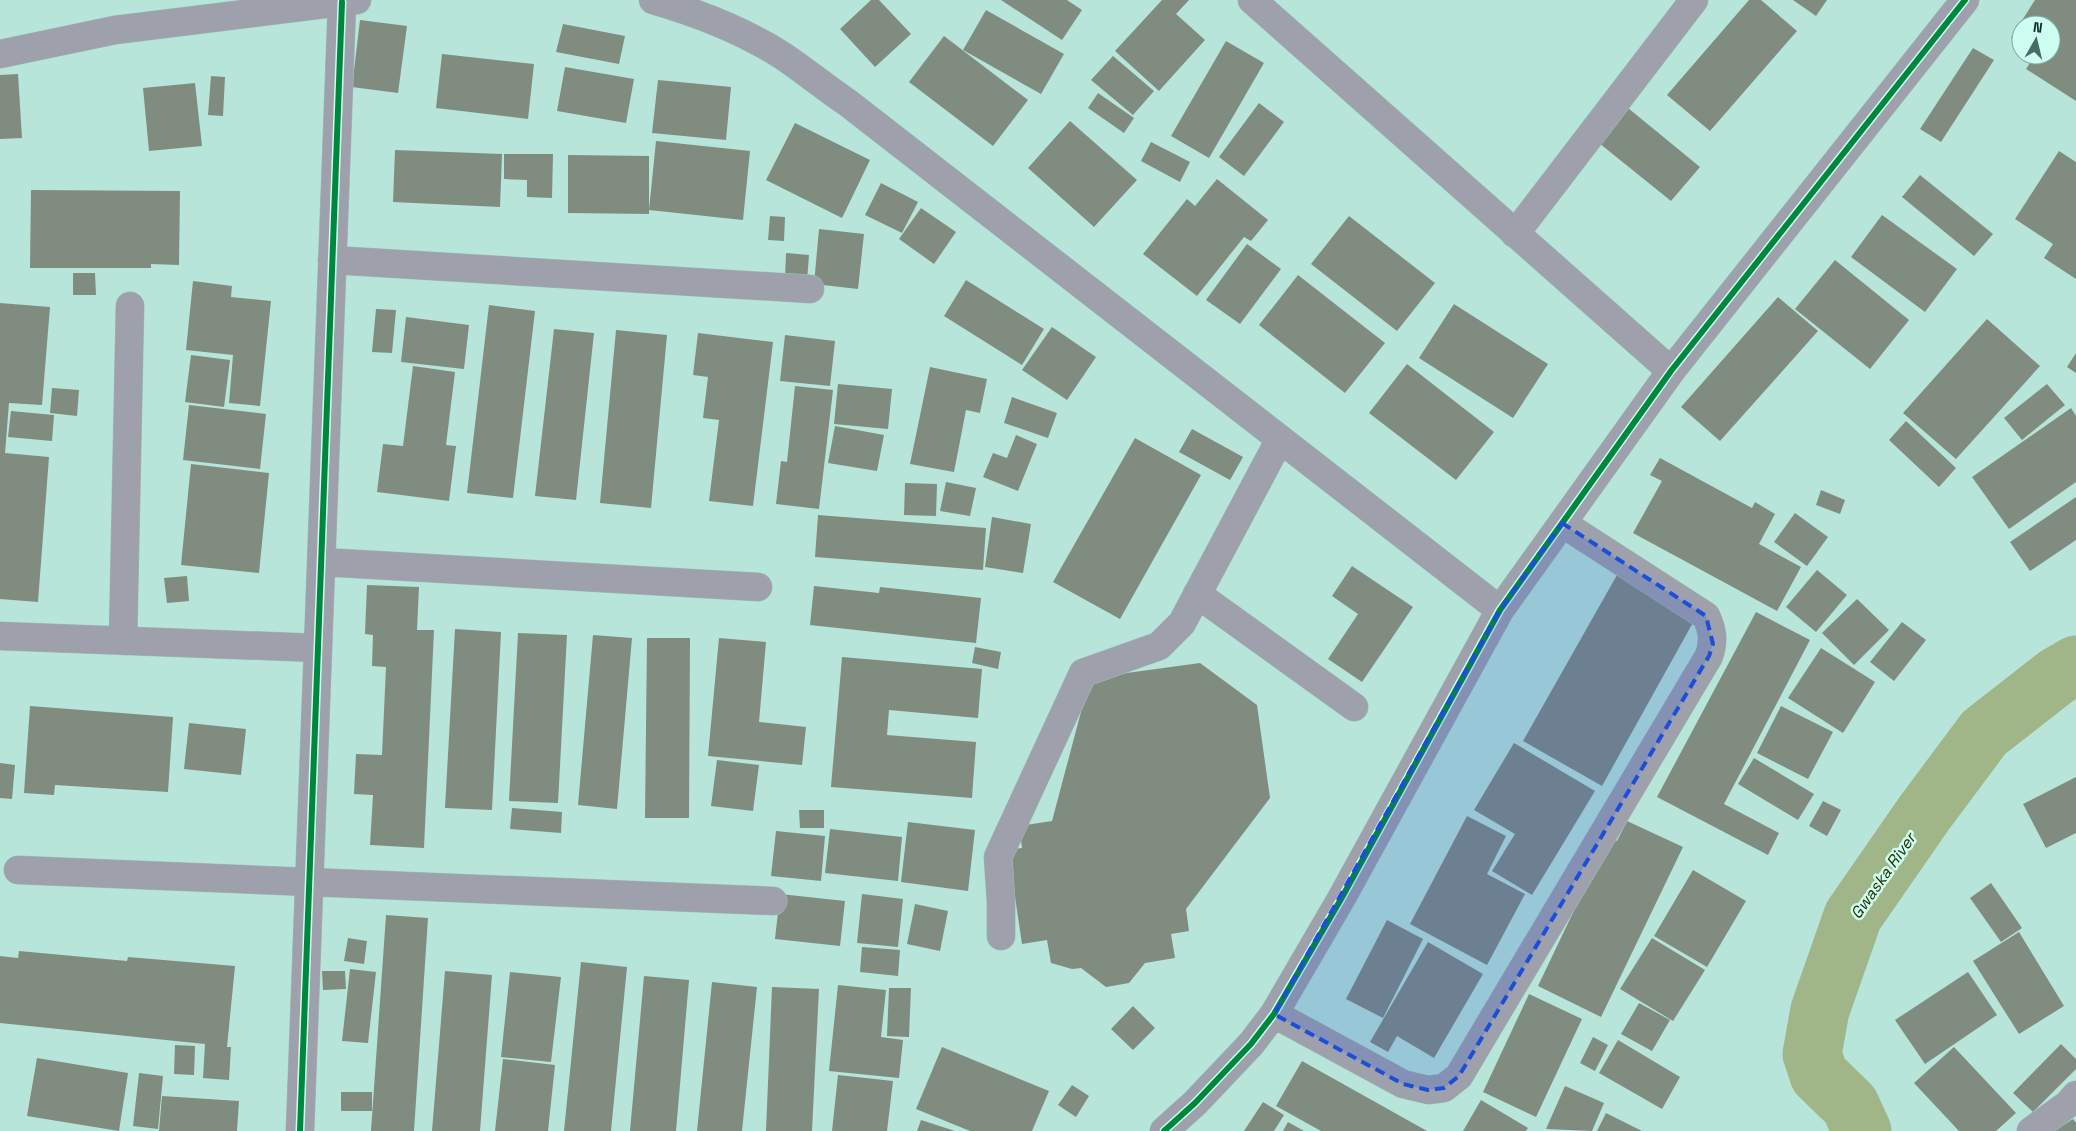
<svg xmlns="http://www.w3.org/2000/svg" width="2076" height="1131" font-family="'Space Grotesk',sans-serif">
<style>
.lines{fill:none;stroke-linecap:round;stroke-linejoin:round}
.river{stroke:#a1b688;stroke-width:59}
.building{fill:#818c80}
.minor-casing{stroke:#9bc1b7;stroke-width:29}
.minor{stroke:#9ea1ac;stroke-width:28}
.cycleway-casing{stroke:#cdfef1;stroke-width:9}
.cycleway{stroke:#00873e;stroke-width:6}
.marked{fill:#1d4ed8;fill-opacity:0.2;stroke:#1d4ed8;stroke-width:4;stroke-dasharray:10 6;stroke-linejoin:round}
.labels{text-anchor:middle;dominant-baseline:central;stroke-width:5;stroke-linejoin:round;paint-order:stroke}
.water-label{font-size:16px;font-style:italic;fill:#282e00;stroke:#cdfef1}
</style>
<rect width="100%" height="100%" fill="#b7e5d9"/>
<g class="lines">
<path class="river" d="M 1862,1131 L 1850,1105 L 1819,1075 L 1812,1054 L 1820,1010 L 1853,916 L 1923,815 L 1984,733 L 2057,676 L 2076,665"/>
</g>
<path class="building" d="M 871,0 L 879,0 L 911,34 L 875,67 L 840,29 Z
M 1001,0 L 1067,0 L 1082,10 L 1062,40 Z
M 1162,0 L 1189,0 L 1176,14 L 1205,40 L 1159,91 L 1115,51 Z
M 1749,0 L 1761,0 L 1797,31 L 1710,131 L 1667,95 Z
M 1793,0 L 1827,0 L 1816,16 Z
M 2035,0 L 2076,0 L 2076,101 L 2026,69 L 2035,55 L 2051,55 L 2051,25 L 2021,25 L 2021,44 L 2011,38 Z
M 986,10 L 1064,54 L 1041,94 L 963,50 Z
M 360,20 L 407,26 L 398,93 L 352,87 Z
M 563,24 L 625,36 L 619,64 L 556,52 Z
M 944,36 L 1028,100 L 993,146 L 909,82 Z
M 1226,41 L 1264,63 L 1209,158 L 1171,136 Z
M 1973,48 L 1994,60 L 1941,142 L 1920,129 Z
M 442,54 L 534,64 L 528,119 L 436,108 Z
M 1113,56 L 1154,91 L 1133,115 L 1091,80 Z
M 565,67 L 634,79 L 626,123 L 557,111 Z
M 18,74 L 22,138 L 0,139 L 0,75 Z
M 211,76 L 225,77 L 223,116 L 208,115 Z
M 658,80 L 731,87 L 726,140 L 652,133 Z
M 195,83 L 202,146 L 149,151 L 143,88 Z
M 1098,93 L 1134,118 L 1124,133 L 1088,108 Z
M 1259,103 L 1284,122 L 1244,176 L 1219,157 Z
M 1628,108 L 1700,167 L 1671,201 L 1599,143 Z
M 1070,121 L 1137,180 L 1094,227 L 1028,168 Z
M 795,123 L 870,160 L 842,218 L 766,180 Z
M 656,141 L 750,151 L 743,220 L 649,210 Z
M 1151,142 L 1190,162 L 1180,182 L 1141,161 Z
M 395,150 L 502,154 L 500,207 L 393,202 Z
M 2059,151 L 2076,162 L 2076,279 L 2044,258 L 2053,244 L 2015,219 Z
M 504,154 L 553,154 L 552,198 L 527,197 L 527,180 L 504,179 Z
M 568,155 L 649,156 L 649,214 L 568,213 Z
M 1920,175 L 1993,234 L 1974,256 L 1902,197 Z
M 1217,179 L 1268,220 L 1251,241 L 1244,237 L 1197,296 L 1143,254 L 1187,199 L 1195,206 Z
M 881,183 L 918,202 L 902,233 L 865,215 Z
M 31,190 L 180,191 L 179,265 L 151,264 L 151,268 L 30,268 Z
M 921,208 L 956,232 L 934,264 L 899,239 Z
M 1882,215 L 1957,269 L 1925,312 L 1851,257 Z
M 770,216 L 785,217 L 784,241 L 768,240 Z
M 1349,216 L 1435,283 L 1397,331 L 1311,264 Z
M 819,229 L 864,234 L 858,289 L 814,284 Z
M 1247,244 L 1281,269 L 1240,324 L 1206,300 Z
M 786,253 L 809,255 L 807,281 L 785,280 Z
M 1835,260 L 1909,320 L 1870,369 L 1795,309 Z
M 73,273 L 95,273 L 96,295 L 73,295 Z
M 1298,275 L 1385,343 L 1345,393 L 1259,325 Z
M 966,280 L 1044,329 L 1022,365 L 944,316 Z
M 193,281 L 232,286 L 231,297 L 271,301 L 260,406 L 229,403 L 233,355 L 186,350 Z
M 1778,297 L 1818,331 L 1720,441 L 1681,407 Z
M 0,303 L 50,307 L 42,405 L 9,403 L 5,453 L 49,457 L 38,602 L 0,599 Z
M 1454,304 L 1548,364 L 1513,418 L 1419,358 Z
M 489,305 L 535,311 L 513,498 L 467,493 Z
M 376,309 L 396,310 L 392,353 L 372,352 Z
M 406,317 L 469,325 L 464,369 L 401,362 Z
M 1987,319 L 2040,366 L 1956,459 L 1903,413 Z
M 1052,327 L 1096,357 L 1067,400 L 1022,370 Z
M 554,329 L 594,333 L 576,500 L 535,496 Z
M 616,330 L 667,335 L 651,508 L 600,503 Z
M 698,333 L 773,342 L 753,506 L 709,501 L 719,420 L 703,418 L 708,377 L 693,375 Z
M 785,335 L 835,341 L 830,386 L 780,381 Z
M 2076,353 L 2076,373 L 2067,367 Z
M 191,355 L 230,360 L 224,407 L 185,402 Z
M 1407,364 L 1494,432 L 1456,480 L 1369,413 Z
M 413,366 L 455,372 L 446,445 L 456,446 L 449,501 L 377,492 L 383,444 L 403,446 Z
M 930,367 L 987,379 L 980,413 L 966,410 L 954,472 L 910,464 Z
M 838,384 L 892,389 L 888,429 L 834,424 Z
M 2047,384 L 2065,405 L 2022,440 L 2004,418 Z
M 795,386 L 833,390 L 819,509 L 776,504 L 781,461 L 787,462 Z
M 52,388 L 79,390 L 77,416 L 50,413 Z
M 1012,397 L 1057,413 L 1048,438 L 1004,423 Z
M 189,405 L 266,414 L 260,469 L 183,460 Z
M 2071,408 L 2076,416 L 2076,482 L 2009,529 L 1972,477 Z
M 11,411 L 54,415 L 52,441 L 8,437 Z
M 1906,421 L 1956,468 L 1939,487 L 1889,440 Z
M 835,426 L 884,435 L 877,471 L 828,463 Z
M 1192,429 L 1243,457 L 1230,480 L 1179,452 Z
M 1016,435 L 1037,444 L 1018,491 L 983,477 L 993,453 L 1007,458 Z
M 1135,438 L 1201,475 L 1120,619 L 1053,582 Z
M 1660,458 L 1752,508 L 1755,502 L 1775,514 L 1759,544 L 1801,567 L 1777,611 L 1633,533 L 1662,481 L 1650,475 Z
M 191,464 L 269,473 L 259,573 L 181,565 Z
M 946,482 L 976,488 L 970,516 L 940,511 Z
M 905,483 L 937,484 L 936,516 L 904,515 Z
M 1821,490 L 1845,500 L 1840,514 L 1816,505 Z
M 2076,497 L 2076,540 L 2030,571 L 2010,542 Z
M 1795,513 L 1828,537 L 1807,566 L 1774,542 Z
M 818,515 L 986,528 L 983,570 L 815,557 Z
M 992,517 L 1031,524 L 1023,573 L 985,567 Z
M 1352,566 L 1413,607 L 1362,682 L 1328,659 L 1358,614 L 1332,596 Z
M 1817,570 L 1847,595 L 1816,632 L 1786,607 Z
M 1617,575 L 1695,619 L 1602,786 L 1523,741 Z
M 187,576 L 189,601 L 167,603 L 164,578 Z
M 367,585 L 419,587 L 417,630 L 434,630 L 424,848 L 370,845 L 373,795 L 354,794 L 356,754 L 382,755 L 386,667 L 372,666 L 373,635 L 365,634 Z
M 814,586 L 879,593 L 880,587 L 981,598 L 976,643 L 810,625 Z
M 1857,599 L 1889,630 L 1854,665 L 1822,633 Z
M 1756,612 L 1810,640 L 1724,804 L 1779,833 L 1768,855 L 1657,797 Z
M 1902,622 L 1926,640 L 1894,681 L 1870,662 Z
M 455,629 L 501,632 L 492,810 L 445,808 Z
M 518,633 L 567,635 L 558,803 L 509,801 Z
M 593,635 L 632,638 L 617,809 L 578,805 Z
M 647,638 L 690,638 L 689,818 L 645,818 Z
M 719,638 L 766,642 L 759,722 L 806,727 L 802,765 L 708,756 Z
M 975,647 L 1001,652 L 998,669 L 972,663 Z
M 1821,648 L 1875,682 L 1843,733 L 1788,698 Z
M 842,657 L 982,669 L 978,718 L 889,710 L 887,735 L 976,742 L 972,798 L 831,787 Z
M 1200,663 L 1257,705 L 1270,798 L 1186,909 L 1189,931 L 1171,934 L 1175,958 L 1145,963 L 1129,983 L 1106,987 L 1081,968 L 1072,969 L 1051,963 L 1047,940 L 1022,944 L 1008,850 L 1022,848 L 1019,826 L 1052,821 L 1090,678 Z
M 30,706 L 173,717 L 168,792 L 55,785 L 54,795 L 24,793 Z
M 1781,706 L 1833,732 L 1808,779 L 1757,753 Z
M 189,723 L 246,729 L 241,775 L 184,769 Z
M 1514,743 L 1595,791 L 1532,895 L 1492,871 L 1515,834 L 1474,810 Z
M 1754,758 L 1814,794 L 1798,820 L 1738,784 Z
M 717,760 L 759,765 L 753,811 L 711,806 Z
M 0,763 L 15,765 L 12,799 L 0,798 Z
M 2076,777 L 2076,833 L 2046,848 L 2023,804 Z
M 1823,801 L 1841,810 L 1827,836 L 1809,826 Z
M 512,808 L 562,812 L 561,833 L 510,829 Z
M 799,810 L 824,810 L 824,828 L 800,828 Z
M 1467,816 L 1506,836 L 1487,874 L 1525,894 L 1487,965 L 1410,924 Z
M 1627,821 L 1683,847 L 1601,1017 L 1538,986 L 1609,837 L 1617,841 Z
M 908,822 L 975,830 L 968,891 L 901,882 Z
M 830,829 L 902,837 L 898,881 L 825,873 Z
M 776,831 L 825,836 L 821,881 L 771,876 Z
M 1693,870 L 1746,901 L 1707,967 L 1654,936 Z
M 1991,883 L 2022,928 L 2001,942 L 1970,898 Z
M 780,894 L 845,901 L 840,946 L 775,939 Z
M 862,894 L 903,899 L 898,947 L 857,943 Z
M 915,904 L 948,911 L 940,951 L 907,944 Z
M 386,915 L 428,918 L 414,1131 L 371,1131 Z
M 1387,920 L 1423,939 L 1383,1018 L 1346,999 Z
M 2019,932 L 2064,1006 L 2019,1034 L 1973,961 Z
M 348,938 L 367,941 L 364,964 L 344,961 Z
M 1652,938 L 1705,970 L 1673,1021 L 1620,989 Z
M 1428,942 L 1483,974 L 1434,1058 L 1397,1036 L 1388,1052 L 1370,1042 Z
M 862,947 L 900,950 L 898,976 L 860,972 Z
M 19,951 L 127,961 L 128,957 L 235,966 L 227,1047 L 231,1047 L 229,1080 L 203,1078 L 205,1044 L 0,1023 L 0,956 L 18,958 Z
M 581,962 L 627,967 L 611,1131 L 564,1131 Z
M 350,969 L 376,972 L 368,1043 L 342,1041 Z
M 322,971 L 345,971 L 346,989 L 323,990 Z
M 445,971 L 492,975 L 480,1131 L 432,1131 Z
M 510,972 L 561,977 L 551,1062 L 501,1057 Z
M 1968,972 L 1997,1015 L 1925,1064 L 1895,1020 Z
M 644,976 L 689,980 L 676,1131 L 630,1131 Z
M 712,982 L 757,987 L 742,1131 L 697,1131 Z
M 838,985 L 886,990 L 881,1037 L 903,1040 L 899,1078 L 829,1071 Z
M 772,987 L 819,989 L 812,1131 L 766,1131 Z
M 889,988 L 911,988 L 909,1037 L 887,1036 Z
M 1529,994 L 1582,1019 L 1536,1117 L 1483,1092 Z
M 1639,1003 L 1670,1020 L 1652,1051 L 1621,1034 Z
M 1133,1006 L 1155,1028 L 1133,1050 L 1111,1029 Z
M 1593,1037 L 1608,1045 L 1595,1071 L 1580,1063 Z
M 1618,1040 L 1680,1077 L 1662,1109 L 1599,1073 Z
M 2061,1044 L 2076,1059 L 2076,1069 L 2033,1112 L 2013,1093 Z
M 175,1045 L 195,1046 L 194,1075 L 174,1074 Z
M 942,1047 L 1049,1091 L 1032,1131 L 970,1131 L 916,1109 Z
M 1954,1047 L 2016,1113 L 1996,1131 L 1959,1131 L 1914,1083 Z
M 37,1058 L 128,1073 L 119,1131 L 27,1116 Z
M 503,1059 L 555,1065 L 548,1131 L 495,1131 Z
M 1302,1061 L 1427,1131 L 1321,1131 L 1276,1106 Z
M 139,1073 L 163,1076 L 158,1129 L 133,1126 Z
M 838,1075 L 893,1081 L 887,1131 L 832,1131 Z
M 1072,1085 L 1089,1096 L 1076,1117 L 1058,1105 Z
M 1565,1086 L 1604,1103 L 1592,1131 L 1546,1129 Z
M 341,1092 L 372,1092 L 372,1111 L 341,1111 Z
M 162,1096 L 239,1101 L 237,1131 L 159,1131 Z
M 1481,1100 L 1528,1128 L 1526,1131 L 1463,1131 Z
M 1263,1102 L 1284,1115 L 1274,1131 L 1244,1131 Z
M 1606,1113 L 1642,1131 L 1597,1131 Z
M 2073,1119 L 2076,1123 L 2076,1131 L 2054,1131 Z
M 921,1120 L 955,1131 L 917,1131 Z
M 1288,1122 L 1304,1131 L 1283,1131 Z"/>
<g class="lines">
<g class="minor-casing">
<path id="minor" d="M 653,0 C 698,13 744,31 783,56 C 805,71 826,88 848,103 L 1500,610
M 1252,0 L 1671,371
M 0,54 L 115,30 L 357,0
M 1515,234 L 1694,0
M 332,260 L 810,289
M 322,562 L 758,587
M 1197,594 L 1354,707
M 0,636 L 318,648
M 123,641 L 130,306
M 18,870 L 773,901
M 1001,936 L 1001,902 L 998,857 L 1083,673 L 1159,646 L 1182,623 L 1280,439
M 1274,1014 L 1403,1084 L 1428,1090 L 1444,1088 L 1459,1076 L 1709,656 C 1714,641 1713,631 1706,616 L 1562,523
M 300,1131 L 342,2
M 1164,1131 L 1195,1103 L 1251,1044 L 1274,1014 L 1341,899 L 1500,610 L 1671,371 L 1965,0
M 2031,1131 L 2068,1104 L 2076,1095"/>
</g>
<use href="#minor" class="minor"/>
<g class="cycleway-casing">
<path id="cycleway" d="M 300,1131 L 342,2
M 1164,1131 L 1195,1103 L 1251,1044 L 1274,1014 L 1341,899 L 1500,610 L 1671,371 L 1965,0"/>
</g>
<use href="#cycleway" class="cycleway"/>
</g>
<path class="marked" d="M 1562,523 L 1706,616 L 1713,644 L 1709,656 L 1459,1076 L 1444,1088 L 1428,1090 L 1403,1084 L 1274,1014 L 1500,610 Z"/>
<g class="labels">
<g class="water-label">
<text transform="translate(1883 876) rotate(-55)">Gwaska River</text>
</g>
</g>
<g transform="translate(2036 40) rotate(8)"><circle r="24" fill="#cdfef1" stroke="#7eaa9f"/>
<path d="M0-4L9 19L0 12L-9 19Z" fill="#456d64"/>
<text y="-8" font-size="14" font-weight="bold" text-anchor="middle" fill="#072d25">N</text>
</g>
</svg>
